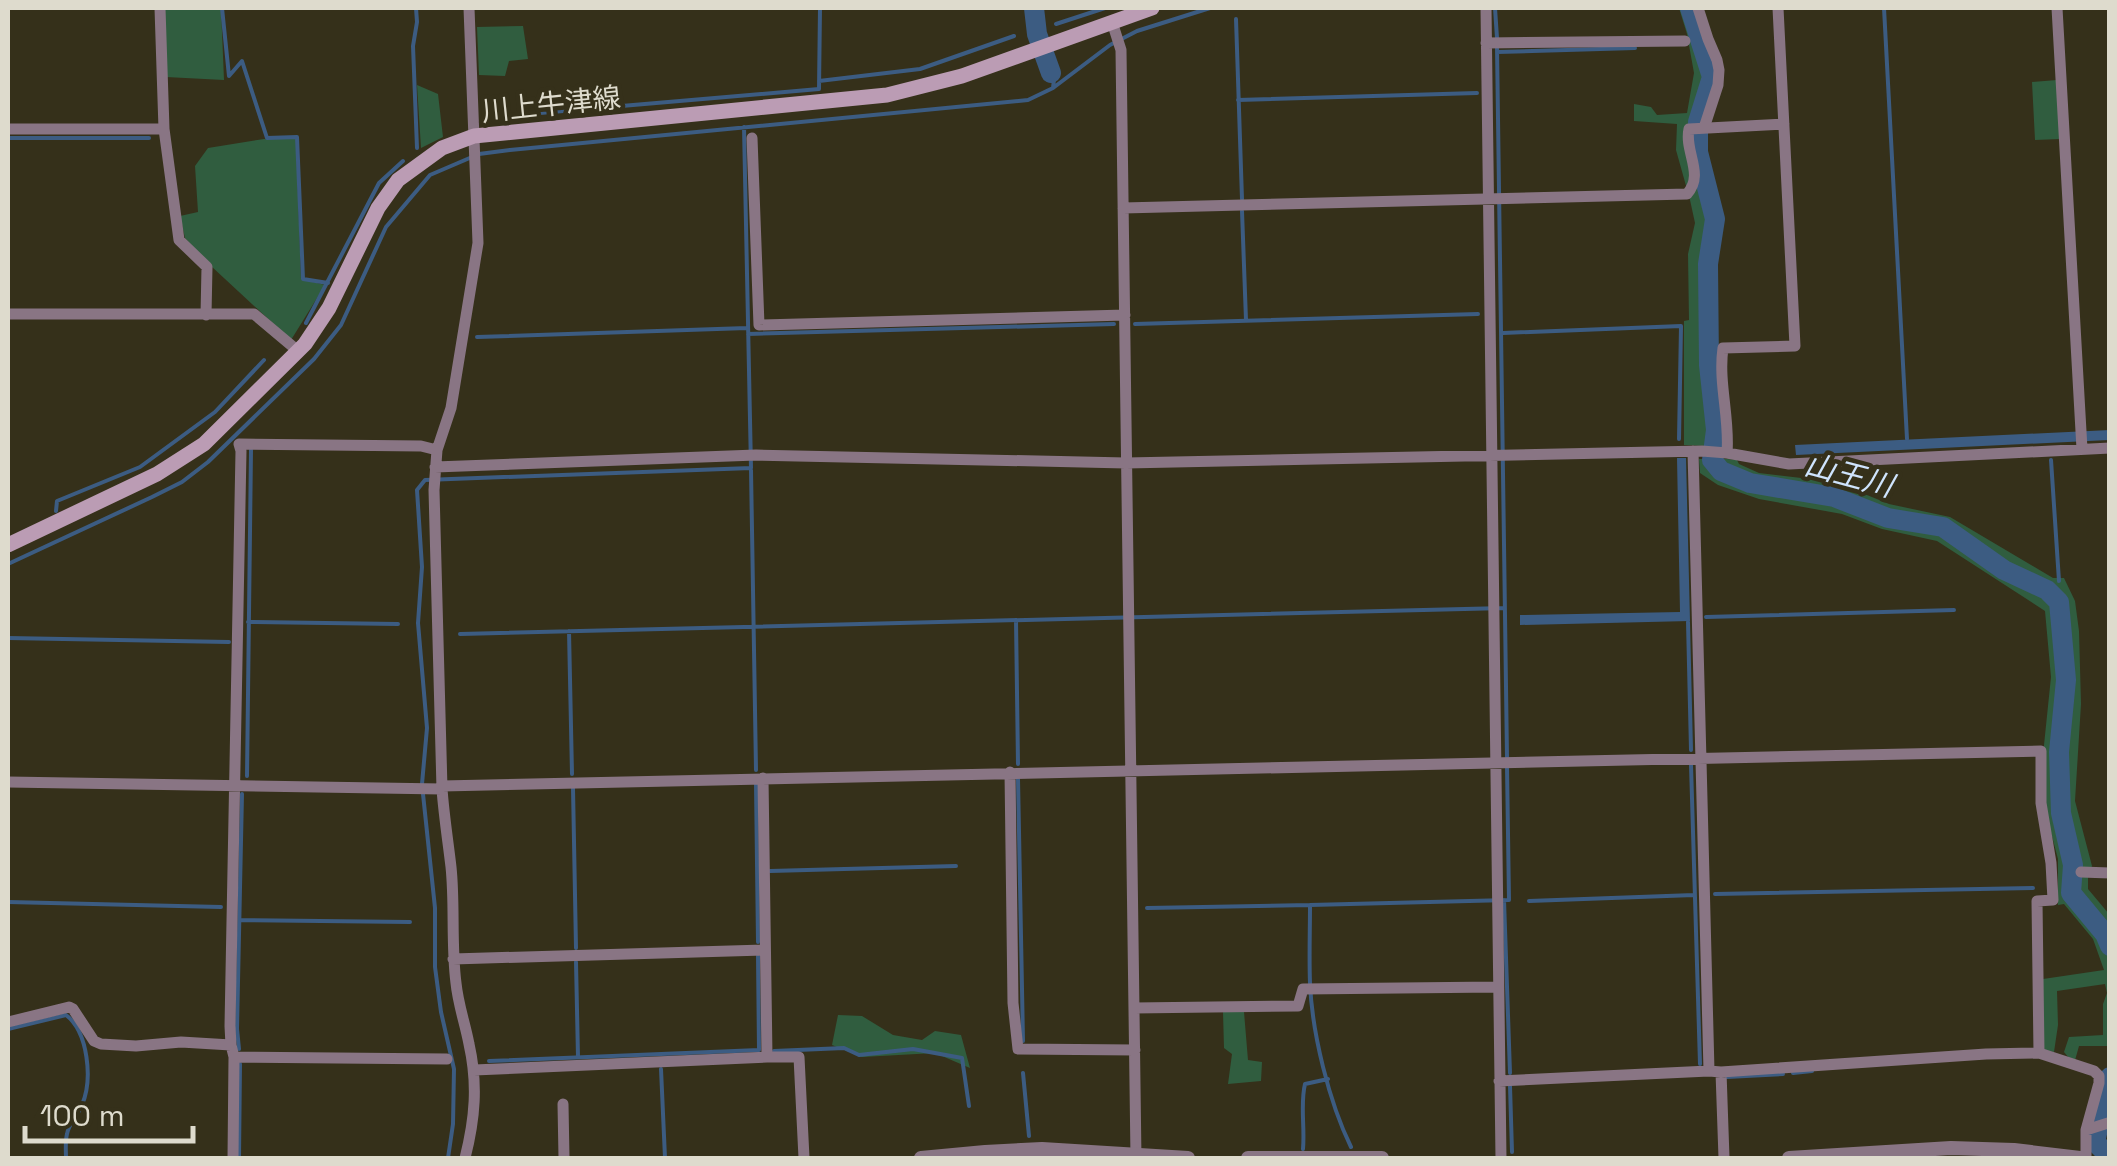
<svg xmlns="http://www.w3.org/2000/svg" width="2117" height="1166" font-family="'Space Grotesk','Noto Sans JP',sans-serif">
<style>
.green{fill:#305d3f}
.water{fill:#3c5c82}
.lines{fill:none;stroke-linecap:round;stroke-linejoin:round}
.stream{stroke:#3c5c82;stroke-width:4}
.river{stroke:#3c5c82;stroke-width:20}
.minor{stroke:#897584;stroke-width:11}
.tertiary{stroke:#897584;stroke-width:14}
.secondary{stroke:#bb9cb4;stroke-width:15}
.labels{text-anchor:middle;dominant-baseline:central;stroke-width:9;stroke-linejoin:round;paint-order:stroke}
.street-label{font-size:28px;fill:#dedbcd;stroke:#35301a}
.water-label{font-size:30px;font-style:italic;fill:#cfe4fd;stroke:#35301a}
</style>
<rect width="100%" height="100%" fill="#35301a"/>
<path class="green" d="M 165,8 L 221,8 L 224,80 L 166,77 Z
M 1679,8 L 1687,8 L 1708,76 L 1695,116 L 1691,137 L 1710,221 L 1704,263 L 1704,369 L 1711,430 L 1708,446 L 1684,445 L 1684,321 L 1689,320 L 1688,254 L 1695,223 L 1690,200 L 1676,150 L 1677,124 L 1634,121 L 1634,104 L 1651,107 L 1657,115 L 1687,113 L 1694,73 L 1687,34 Z
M 523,26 L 528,59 L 509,61 L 505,76 L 479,75 L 477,27 Z
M 2057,80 L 2060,139 L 2035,140 L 2032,82 Z
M 417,85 L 438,94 L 443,137 L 421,148 Z
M 264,139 L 296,139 L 301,279 L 325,285 L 291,340 L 211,266 L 185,238 L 180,216 L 198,212 L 195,166 L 208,148 Z
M 1718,458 L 1737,460 L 1739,464 L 1759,473 L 1835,482 L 1889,504 L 1950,517 L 2053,578 L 2064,578 L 2075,601 L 2079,631 L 2081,704 L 2075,801 L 2092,866 L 2088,877 L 2088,889 L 2109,914 L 2109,934 L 2077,894 L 2076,854 L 2065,811 L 2063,759 L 2071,685 L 2063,604 L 2055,591 L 2008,567 L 1945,526 L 1892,514 L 1835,492 L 1750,480 L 1726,468 Z
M 1699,459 L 1706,459 L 1719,477 L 1756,491 L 1831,502 L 1883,521 L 1939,531 L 2001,573 L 2045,596 L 2055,608 L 2060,679 L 2053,755 L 2054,806 L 2068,863 L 2067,892 L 2101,934 L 2109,959 L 2108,1046 L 2079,1046 L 2074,1064 L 2064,1052 L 2069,1037 L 2103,1035 L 2103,1004 L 2107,993 L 2105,984 L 2057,991 L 2058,1025 L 2054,1052 L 2042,1050 L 2043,979 L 2104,970 L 2093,939 L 2064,904 L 2058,905 L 2058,859 L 2044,806 L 2044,745 L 2051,677 L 2045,611 L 1937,541 L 1882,529 L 1842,514 L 1759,499 L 1718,485 L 1700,473 Z
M 1223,1012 L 1244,1012 L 1248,1060 L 1262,1062 L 1261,1081 L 1228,1084 L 1232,1054 L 1224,1048 Z
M 838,1015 L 862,1016 L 893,1035 L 922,1040 L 935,1031 L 961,1035 L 970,1068 L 935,1053 L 862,1057 L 832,1045 Z"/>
<path class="water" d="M 2110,430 L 2109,440 L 1796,455 L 1795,445 Z
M 1677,458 L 1686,458 L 1690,621 L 1520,625 L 1520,615 L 1680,612 Z"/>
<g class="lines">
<path class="stream" d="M 222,8 L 229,76 L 242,61 L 267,138 L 297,137 L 303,279 L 328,283
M 416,8 L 417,22 L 413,46 L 417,148
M 1495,8 L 1497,38
M 1884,8 L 1907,439
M 1236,19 L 1242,199
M 1056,24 L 1105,8
M 1497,47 L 1507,757
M 1497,52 L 1635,48
M 819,81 L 920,69 L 1014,36
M 1053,88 L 1110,45 L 1137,31 L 1210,8
M 1238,100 L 1477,93
M 540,113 L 819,89 L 820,8
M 8,138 L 149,138
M 1242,211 L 1246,320
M 306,323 L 379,183 L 403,161
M 1135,324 L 1478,314
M 1503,333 L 1681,326 L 1679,439
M 748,334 L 1114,324
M 477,337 L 747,328
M 2051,460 L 2059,581
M 751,470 L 756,770
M 56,511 L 57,501 L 140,467 L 215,412 L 264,360
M 8,564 L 152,497 L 182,482 L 208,462 L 314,359 L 341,325 L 386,227 L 430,175 L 479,154 L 510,150 L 1028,100 L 1053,88 L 1054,79 L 1051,73
M 1706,617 L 1954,610
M 1016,620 L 1018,764
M 248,622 L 398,624
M 1688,622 L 1691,750
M 569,631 L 572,774
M 460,634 L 1505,608
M 8,638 L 229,642
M 1691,765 L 1700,1064
M 247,776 L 251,450
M 1018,779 L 1023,1041
M 422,784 L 427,728 L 418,623 L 422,567 L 417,490 L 425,480 L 751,468 L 744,127
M 756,784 L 758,942
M 573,788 L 576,948
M 423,794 L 435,908 L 435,967 L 441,1012 L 454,1069 L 453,1124 L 448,1158
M 770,871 L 956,866
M 1715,894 L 2033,888
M 1504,900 L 1510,1073
M 1529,901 L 1694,895
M 8,902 L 221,907
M 1147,908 L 1310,905
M 240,920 L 410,922
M 576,962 L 578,1057
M 8,1029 L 66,1015 C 88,1032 93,1079 82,1105 C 78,1115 69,1123 67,1134 C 65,1142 66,1151 66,1158
M 239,1049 L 237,1029 L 242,794
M 774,1051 L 844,1048 L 859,1055 L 913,1049 L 962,1058 L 969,1106
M 489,1061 L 759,1050 L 758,956
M 661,1069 L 665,1158
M 1023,1073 L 1029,1136
M 1793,1073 L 1812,1071
M 1727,1077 L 1783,1074
M 1510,1086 L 1512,1152
M 1351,1147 C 1329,1102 1312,1033 1310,983 C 1309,957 1310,931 1310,905 L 1509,900 L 1507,767
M 1303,1149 C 1305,1127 1300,1104 1305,1084 L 1328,1079
M 239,1158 L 240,1064"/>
<path class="river" d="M 1034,8 L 1037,34 L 1051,73
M 1690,8 L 1712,77 L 1698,122 L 1698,152 L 1715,219 L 1708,264 L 1709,365 L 1716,430 L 1712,460 L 1721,471 L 1750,483 L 1834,497 L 1888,518 L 1943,527 L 2004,570 L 2047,590 L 2059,602 L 2066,680 L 2059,752 L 2061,813 L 2073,865 L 2071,893 L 2105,934 L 2110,946
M 2110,1077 L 2095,1142 L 2103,1150 L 2110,1151"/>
<path class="minor" d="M 160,8 L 164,129
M 1486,8 L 1501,1158
M 1698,8 L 1708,39 L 1717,60 L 1719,70 L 1718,85 L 1704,128
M 2057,8 L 2082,449
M 1112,22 L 1121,50 L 1136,1158
M 1486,43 L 1685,41
M 8,129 L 164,129 L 179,240 L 207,267 L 206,315
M 752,138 L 759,325 L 1125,315
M 1123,208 L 1687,194 C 1705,174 1684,152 1689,129 L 1784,124
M 8,314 L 254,314 L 298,351
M 1693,451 L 1709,1071
M 1727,453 C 1730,418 1718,383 1723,348 L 1795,346 L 1778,8
M 435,467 L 756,455 L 1126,463 L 1702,451 L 1727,453 L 1789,464 L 2110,448
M 1010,772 L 1013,1003 L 1018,1049 L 1135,1050
M 763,778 L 767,1057 L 799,1057 L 804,1158
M 8,782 L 442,789
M 442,786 L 2041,751 L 2041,803 L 2051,863 L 2053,900 L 2037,901 L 2039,1053
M 2081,872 L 2110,873
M 453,959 L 764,950
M 1134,1008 L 1298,1006 L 1303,989 L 1497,987
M 8,1022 L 69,1007 L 73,1009 L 94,1041 L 101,1044 L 136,1046 L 181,1042 L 231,1045
M 234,1057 L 447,1059
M 474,1070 L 767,1057
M 1721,1072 L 1724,1158
M 1499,1081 L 1709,1071 L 1721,1072 L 1986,1054 L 2039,1053 L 2094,1071 L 2099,1076 L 2099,1083 L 2086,1130 L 2086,1158
M 563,1104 L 564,1158
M 2086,1130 L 2108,1123
M 233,1158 L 234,1057 L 231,1045 L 230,1026 L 241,451 L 239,444 L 421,446 L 437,450
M 465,1158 C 475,1119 478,1084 469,1044 C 465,1023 458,1004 456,983 C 451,944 455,905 451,867 C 448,841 444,816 442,789 L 434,490 L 437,450 L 451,408 L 478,243 L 469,8"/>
<path class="tertiary" d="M 921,1158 L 985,1152 L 1042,1149 L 1188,1158
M 1248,1158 L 1382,1158
M 1789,1158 L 1951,1148 L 2014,1150 L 2080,1158"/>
<path class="secondary" d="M 8,545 L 157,474 L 204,444 L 305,344 L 329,308 L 378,208 L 398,180 L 442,148 L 474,136 L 887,95 L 962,76 L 1152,8"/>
</g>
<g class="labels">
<g class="street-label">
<text transform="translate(551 104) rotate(-6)">川上牛津線</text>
</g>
<g class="water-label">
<text transform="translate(1849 475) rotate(15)">山王川</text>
</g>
</g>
<rect width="2117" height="1166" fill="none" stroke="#dedbcd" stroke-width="20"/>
<path d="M25 1126v15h168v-15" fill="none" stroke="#dedbcd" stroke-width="5"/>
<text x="40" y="1126" font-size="30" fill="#dedbcd" stroke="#35301a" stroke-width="8" paint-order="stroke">100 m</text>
</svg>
